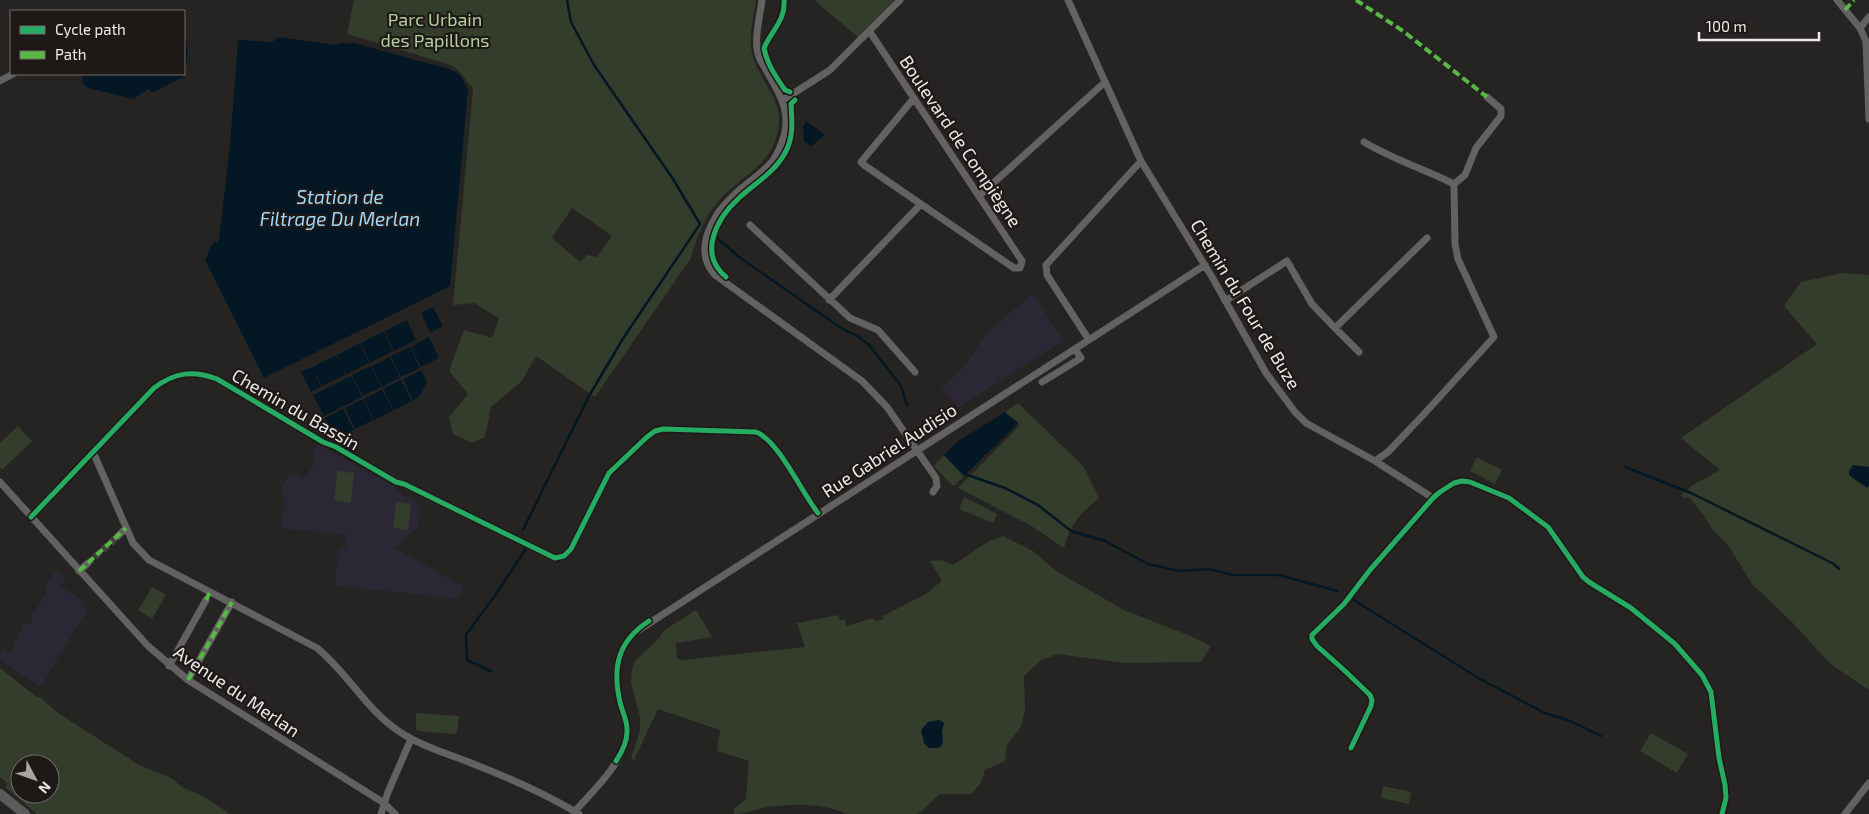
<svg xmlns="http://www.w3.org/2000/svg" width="1869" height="814" font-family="'Exo 2',sans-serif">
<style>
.education{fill:#2c2735}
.green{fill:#343c2c;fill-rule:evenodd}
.water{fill:#031724}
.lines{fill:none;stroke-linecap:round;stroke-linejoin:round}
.stream{stroke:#031724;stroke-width:2.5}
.street-tunnel{stroke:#444240;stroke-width:7;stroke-dasharray:7 3.5;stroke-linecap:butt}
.street{stroke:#636261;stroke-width:7}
.secondary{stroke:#5c5b59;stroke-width:10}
.quiet{stroke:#58b947;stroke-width:4;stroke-dasharray:8 4;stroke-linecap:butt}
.cycleway-casing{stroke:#1e1917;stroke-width:8}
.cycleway{stroke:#26ab63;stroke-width:5}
.labels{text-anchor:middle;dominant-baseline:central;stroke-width:4.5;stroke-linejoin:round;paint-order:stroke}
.park-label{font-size:18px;fill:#b4ce9c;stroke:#1e1917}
.street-label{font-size:18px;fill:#eeeae8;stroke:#1e1917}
.water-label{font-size:19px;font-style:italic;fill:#9fd6f8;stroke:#1e1917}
</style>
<rect width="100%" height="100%" fill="#262422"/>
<path class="education" d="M 1033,293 L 1063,341 L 959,407 L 941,389 L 967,363 L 986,334 Z
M 321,446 L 394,486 L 398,492 L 420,504 L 419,526 L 394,548 L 464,587 L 457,599 L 335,585 L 338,548 L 345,549 L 346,535 L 280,528 L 285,507 L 282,486 L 291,472 L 304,479 L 316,460 L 312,448 Z
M 56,570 L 66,577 L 60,586 L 84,601 L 82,605 L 88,609 L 40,687 L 0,660 L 0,655 L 4,649 L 10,653 L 25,623 L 29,624 L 33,617 L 31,616 L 48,590 L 45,587 Z"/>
<path class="green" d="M 354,0 L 756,0 C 754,17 748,36 752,53 C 759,83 787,100 777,135 C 769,166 742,176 722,197 C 706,214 697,236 691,258 L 595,397 L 536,356 L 522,381 L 491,407 L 485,437 L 472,443 L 453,434 L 449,417 L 468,394 L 449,371 L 464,330 L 492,338 L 499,318 L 474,303 L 453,305 L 473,89 L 459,71 L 451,65 L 347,34 ZM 572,208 L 612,236 L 597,257 L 587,255 L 580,262 L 552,238 Z
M 814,0 L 894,0 L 858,37 Z
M 1842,273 L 1869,275 L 1869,690 L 1835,667 L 1825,658 L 1791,621 L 1752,584 L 1728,545 L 1712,529 L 1705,517 L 1689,497 L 1684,498 L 1681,495 L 1691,486 L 1720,470 L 1681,438 L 1817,344 L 1784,306 L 1801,282 Z
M 1018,403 L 1083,466 L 1099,498 C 1080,514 1071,523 1064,548 L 1030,525 L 958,488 L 1020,425 L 1005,412 Z
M 18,426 L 32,441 L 2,470 L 0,467 L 0,443 Z
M 944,455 L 964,476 L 955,485 L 952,485 L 934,466 Z
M 1477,457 L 1502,470 L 1495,484 L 1470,471 Z
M 337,471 L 354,473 L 351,503 L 334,501 Z
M 964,497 L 997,514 L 993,523 L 959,509 Z
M 396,502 L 411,504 L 408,530 L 393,528 Z
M 1003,536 L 1033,551 L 1056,571 L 1124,610 L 1193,637 L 1211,646 L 1201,662 L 1126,663 L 1057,654 L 1040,661 L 1024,676 L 1025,710 L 1021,727 L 1007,745 L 1005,761 L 985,770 L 981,783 L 971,794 L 939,794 L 922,811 L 917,814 L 846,814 C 827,803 789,804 768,807 C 756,809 746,814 734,814 L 734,809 L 746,799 L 749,761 L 717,751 L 720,730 L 658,709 L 634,760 L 631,758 L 640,730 L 640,717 L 631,683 L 632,670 L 635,661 L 660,637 L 663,631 L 696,610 L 712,637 L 676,643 L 677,659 L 683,660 L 805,647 L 797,623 L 838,615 L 840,620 L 845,619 L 846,626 L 873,618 L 876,621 L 884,619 L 883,616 L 924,595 L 942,581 L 930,561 L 942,560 L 953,565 L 989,541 Z
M 152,587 L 166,595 L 152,619 L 138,610 Z
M 0,668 L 38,698 L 40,697 L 58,713 L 139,765 L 171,778 L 182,787 L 206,798 L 230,814 L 37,814 L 5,787 L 8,784 L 0,777 ZM 20,764 L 50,764 L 50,794 L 20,794 Z
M 419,713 L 457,716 L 459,717 L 457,732 L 455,734 L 418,731 L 416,729 L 416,714 Z
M 1651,733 L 1688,754 L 1677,773 L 1640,751 Z
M 1383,786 L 1411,792 L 1409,804 L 1381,798 Z"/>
<path class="water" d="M 184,37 C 190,45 187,68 183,77 L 152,93 L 148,89 L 134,99 L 88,88 L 83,84 L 82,74 L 184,74 Z
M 279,37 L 336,45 L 341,43 L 354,43 L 449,69 L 459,74 L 468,89 L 450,286 L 264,378 L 205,260 L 214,241 L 217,242 L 219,239 L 230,146 L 238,41 L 241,40 L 272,42 Z
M 806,121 L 825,135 L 811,146 L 804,141 L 803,127 Z
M 433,307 L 443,326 L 430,333 L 421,313 Z
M 407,320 L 416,340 L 394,351 L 385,331 Z
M 384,331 L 393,351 L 370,363 L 361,343 Z
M 429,337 L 439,358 L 421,367 L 411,347 Z
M 360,343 L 369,363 L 346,374 L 342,366 L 345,375 L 322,386 L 317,376 L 316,377 L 321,387 L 311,392 L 301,372 L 312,367 L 314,371 L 313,367 L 336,355 L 340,363 L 337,355 Z
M 410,347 L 420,368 L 401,377 L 391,356 Z
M 390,357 L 400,378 L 382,387 L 372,366 Z
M 371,366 L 381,387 L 363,396 L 352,375 Z
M 421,370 L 427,382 L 419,397 L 413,400 L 403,379 Z
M 351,376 L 362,397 L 324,416 L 313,395 Z
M 401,380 L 412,401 L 394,410 L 383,389 Z
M 382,390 L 393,410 L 374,420 L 364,399 Z
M 363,399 L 373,420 L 355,429 L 345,408 Z
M 343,409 L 354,430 L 335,439 L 325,418 Z
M 1005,412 L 1018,423 L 964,476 L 944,455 L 957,442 Z
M 1853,465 L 1869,467 L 1869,485 L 1867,488 L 1849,475 L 1849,471 Z
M 939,720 L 944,723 L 942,732 L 943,743 L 939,748 L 929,748 L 924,743 L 921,730 L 928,722 Z"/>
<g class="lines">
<path class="stream" d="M 717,238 L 739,257 L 841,328 L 859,337 L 869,345 L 901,386 L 907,405
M 1625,467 L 1691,493 L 1834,564 L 1839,569
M 965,474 L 1005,488 L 1038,505 L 1071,531 L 1105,541 L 1148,564 L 1180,571 L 1209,569 L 1233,575 L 1279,575 L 1337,591
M 523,530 L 589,396 L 624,337 L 700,224 L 673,179 L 594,65 L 571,22 L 567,0
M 1352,599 L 1480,679 L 1545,713 L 1568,720 L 1601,736
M 491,671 L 467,660 L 466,635 L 496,594 L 525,550"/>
<path class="street-tunnel" d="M 87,564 L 118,536"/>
<path class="street" d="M 762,0 C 760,17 753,40 759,57 C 761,62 764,66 766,70 C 780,94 793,114 782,142 C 779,150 775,159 769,165 C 759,176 745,184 734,195 C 713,214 692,250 715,275 L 862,381 L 887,407 L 936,478 L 937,486 L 933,492
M 1068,0 L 1141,161 L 1212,277 L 1266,373 L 1295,412 L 1306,423 L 1375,461 L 1433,498
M 1837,0 L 1860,28 L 1866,41 L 1869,119
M 1860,28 L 1869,17
M 870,32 L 1022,261 L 1020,268 L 1014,268 L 864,165 L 861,162 L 914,98
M 0,81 L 13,74
M 783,100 L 830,70 L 900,0
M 1364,142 C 1392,159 1424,169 1454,184 L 1455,244 L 1458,259 L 1494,337 L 1425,413 L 1388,452 L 1375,461
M 1454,184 L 1465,175 L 1476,148 L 1501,116 L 1501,109 L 1487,97
M 979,196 L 1105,82
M 750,225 L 850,318 L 878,330 L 915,372
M 829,300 L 921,204
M 1225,301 L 1287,261 L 1312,304 L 1335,328 L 1427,238
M 1335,328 L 1359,352
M 1089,340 L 1047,275 L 1046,265 L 1141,161
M 1042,382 L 1081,358 L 1075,349
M 93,452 L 133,543 L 149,560 L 317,648 C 348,673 368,713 403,734 C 425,748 452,755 476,765 C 512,779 546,794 579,814
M 0,482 L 148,646 L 188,680 L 368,793 L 384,803 L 395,814
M 31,517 L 154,388 C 175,372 193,370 217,379 L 323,442 L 336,447 L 396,482 L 404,484 L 555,558 L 564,556 L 571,549 L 609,473 L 647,437 L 655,431 L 663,429 L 756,432 C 778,440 802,493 818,513
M 118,536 L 126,528
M 79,571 L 87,564
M 169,666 L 206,600
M 188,680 L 232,602
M 1351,748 L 1371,706 L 1372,700 L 1370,695 L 1344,670 L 1317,646 L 1312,639 L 1312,635 L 1344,604 L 1370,570 L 1433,498 L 1440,492 L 1454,483 L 1462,481 L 1470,482 L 1509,498 L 1548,527 L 1583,577 L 1589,582 L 1631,608 L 1675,644 L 1702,675 L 1711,692 L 1719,758 L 1725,785 L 1726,798 L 1722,814
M 575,811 C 592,792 621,765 626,739 C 629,727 624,717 621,705 C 613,679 615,653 634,633 L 1205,265
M 381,814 L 388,792 L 411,739
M 1845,814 L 1869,783"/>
<path class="secondary" d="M 0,794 L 25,814"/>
<path class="quiet" d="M 1356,0 L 1403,31 L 1487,97
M 1845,10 L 1854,0
M 79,571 L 126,528
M 206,600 L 210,592
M 188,680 L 232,602"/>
<g class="cycleway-casing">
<path id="cycleway" d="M 784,0 C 786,20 771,31 764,48 C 767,64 776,77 785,90 L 790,92
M 726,277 C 698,254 716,219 739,198 C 755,183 774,173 785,153 C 794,137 792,121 791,104 L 795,100
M 31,517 L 154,388 C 175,372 193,370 217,379 L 323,442 L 336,447 L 396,482 L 404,484 L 555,558 L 564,556 L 571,549 L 609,473 L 647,437 L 655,431 L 663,429 L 756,432 C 778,440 802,493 818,513
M 1351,748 L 1371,706 L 1372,700 L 1370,695 L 1344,670 L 1317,646 L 1312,639 L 1312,635 L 1344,604 L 1370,570 L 1433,498 L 1440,492 L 1454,483 L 1462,481 L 1470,482 L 1509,498 L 1548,527 L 1583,577 L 1589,582 L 1631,608 L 1675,644 L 1702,675 L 1711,692 L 1719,758 L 1725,785 L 1726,798 L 1722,814
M 616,761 C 622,752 627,743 627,732 C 628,721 622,712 620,702 C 612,667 618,641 649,621"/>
</g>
<use href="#cycleway" class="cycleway"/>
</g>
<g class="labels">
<g class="park-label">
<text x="435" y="19">Parc Urbain<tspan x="435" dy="21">des Papillons</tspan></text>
</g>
<g class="street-label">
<text transform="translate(961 141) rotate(56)">Boulevard de Compiègne</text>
<text transform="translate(1246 304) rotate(59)">Chemin du Four de Buze</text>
<text transform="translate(296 409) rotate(30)">Chemin du Bassin</text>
<text transform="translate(889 450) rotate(-33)">Rue Gabriel Audisio</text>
<text transform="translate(237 691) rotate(34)">Avenue du Merlan</text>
</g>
<g class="water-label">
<text x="340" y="196">Station de<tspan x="340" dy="22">Filtrage Du Merlan</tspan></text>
</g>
</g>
<rect x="10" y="10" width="175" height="65" fill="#1e1917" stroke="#716d6b"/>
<rect x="20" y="26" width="25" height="8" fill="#26ab63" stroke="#716d6b"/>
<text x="55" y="35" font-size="15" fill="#eeeae8">Cycle path</text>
<rect x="20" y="51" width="25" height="8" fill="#58b947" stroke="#716d6b"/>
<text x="55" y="60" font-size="15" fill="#eeeae8">Path</text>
<g transform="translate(35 779) rotate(131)"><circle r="24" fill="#1e1917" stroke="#716d6b"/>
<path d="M0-4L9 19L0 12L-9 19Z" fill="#a8a5a3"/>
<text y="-8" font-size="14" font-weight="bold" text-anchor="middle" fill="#eeeae8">N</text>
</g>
<path d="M1699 32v8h120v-8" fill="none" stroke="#eeeae8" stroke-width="2.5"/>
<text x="1706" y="32" font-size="15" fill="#eeeae8" stroke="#1e1917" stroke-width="4" paint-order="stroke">100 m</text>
</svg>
